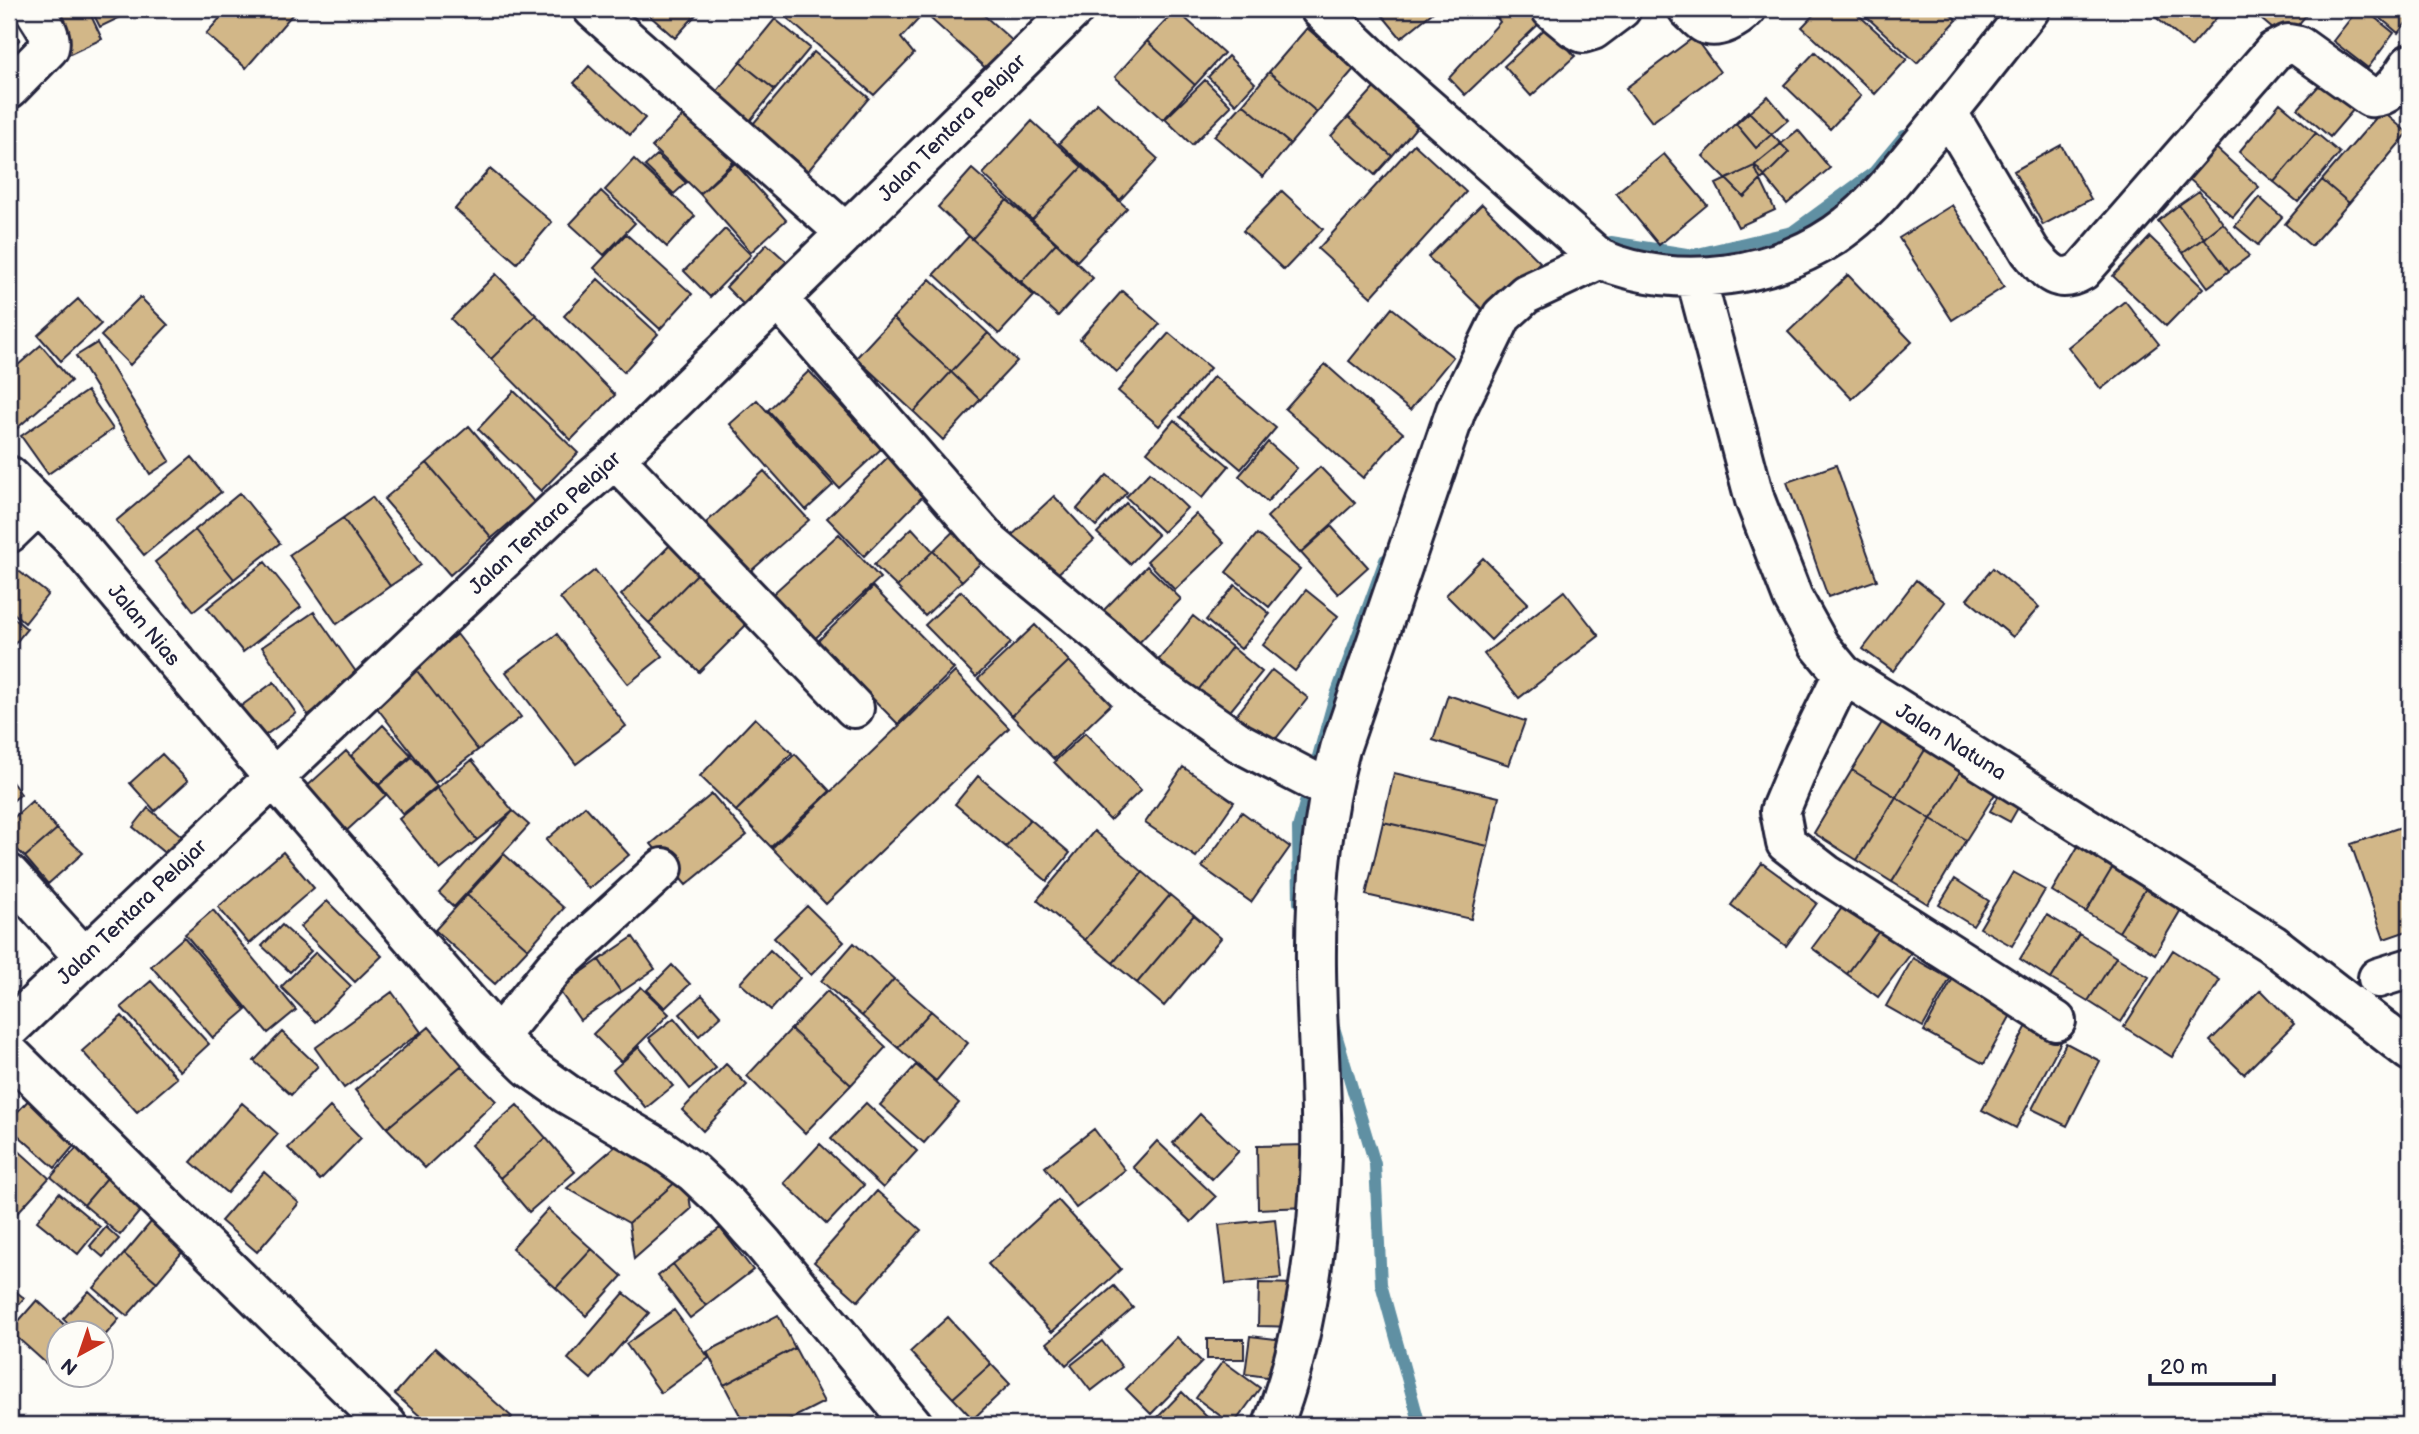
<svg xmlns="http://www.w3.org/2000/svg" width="2419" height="1434" font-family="'Balsamiq Sans',sans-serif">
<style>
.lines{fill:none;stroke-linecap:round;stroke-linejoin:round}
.stream{stroke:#6090a3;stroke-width:12}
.building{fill:#d2b788;stroke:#22223b;stroke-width:2}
.minor-casing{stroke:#22223b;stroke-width:44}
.minor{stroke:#fdfcf7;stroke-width:38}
.labels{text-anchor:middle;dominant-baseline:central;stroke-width:5;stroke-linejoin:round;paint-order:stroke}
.street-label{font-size:21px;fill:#22223b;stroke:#fdfcf7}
</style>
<rect width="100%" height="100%" fill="#fdfcf7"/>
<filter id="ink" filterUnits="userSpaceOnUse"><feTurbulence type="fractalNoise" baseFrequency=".0143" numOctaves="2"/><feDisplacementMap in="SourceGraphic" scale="14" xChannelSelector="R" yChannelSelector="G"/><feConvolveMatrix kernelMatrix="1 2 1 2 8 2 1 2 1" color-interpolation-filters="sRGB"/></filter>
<g filter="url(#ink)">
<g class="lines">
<path class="stream" d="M 1596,247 L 1611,242 L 1693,255 L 1792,232 L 1874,172 L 1904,136
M 1299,903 L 1298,828 L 1333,703 L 1385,560
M 1333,1024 L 1375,1164 L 1381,1284 L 1420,1425"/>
</g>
<path class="building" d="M 41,9 L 88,9 L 102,39 L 64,57 Z
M 91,9 L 132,9 L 133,11 L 100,27 Z
M 228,9 L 297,9 L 246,68 L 206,34 Z
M 642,9 L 701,9 L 675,38 Z
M 777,9 L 928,9 L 901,38 L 914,54 L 874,95 Z
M 940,9 L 977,9 L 1016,44 L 990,72 L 931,19 Z
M 1377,9 L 1437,9 L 1401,38 Z
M 1491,9 L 1532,9 L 1543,20 L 1465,95 L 1449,78 L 1500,22 Z
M 1819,9 L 1852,9 L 1907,59 L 1875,94 L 1802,27 Z
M 1858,9 L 1945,9 L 1957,20 L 1917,63 Z
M 2146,9 L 2224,9 L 2191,47 Z
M 2249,9 L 2301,9 L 2307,14 L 2286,40 Z
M 2358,9 L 2364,9 L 2394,33 L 2368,68 L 2333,41 Z
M 2370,9 L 2410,9 L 2410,18 L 2398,33 Z
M 1176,10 L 1224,53 L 1195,85 L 1147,41 Z
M 775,19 L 810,48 L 775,90 L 740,62 Z
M 1548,26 L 1575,56 L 1531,96 L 1504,66 Z
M 1307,28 L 1354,69 L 1317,112 L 1269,72 Z
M 9,29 L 20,39 L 9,52 Z
M 1694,37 L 1720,72 L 1652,122 L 1626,88 Z
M 1147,41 L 1195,85 L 1163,120 L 1115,77 Z
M 13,49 L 27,62 L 9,82 L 9,53 Z
M 814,52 L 869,98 L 808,171 L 753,124 Z
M 1815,52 L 1861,96 L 1830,129 L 1784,85 Z
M 1228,56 L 1255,83 L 1236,104 L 1208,77 Z
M 740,62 L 775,90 L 749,122 L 714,95 Z
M 589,66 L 645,118 L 630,135 L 574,83 Z
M 1269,72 L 1317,112 L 1290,144 L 1243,104 Z
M 1205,80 L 1231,106 L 1192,145 L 1165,119 Z
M 2323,81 L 2354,109 L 2330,137 L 2298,109 Z
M 1376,86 L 1419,124 L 1392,156 L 1348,117 Z
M 1768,96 L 1788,120 L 1756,148 L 1736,124 Z
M 1097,103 L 1158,159 L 1120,200 L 1059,143 Z
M 2280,103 L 2316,133 L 2274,182 L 2239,152 Z
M 1243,104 L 1290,144 L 1263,177 L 1214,136 Z
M 1748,111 L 1789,152 L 1744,197 L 1703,156 Z
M 2382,111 L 2408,133 L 2349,203 L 2322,180 Z
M 686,113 L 734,161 L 700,194 L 652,147 Z
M 1348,117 L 1392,156 L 1375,175 L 1331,136 Z
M 1032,121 L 1082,167 L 1032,220 L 983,174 Z
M 1798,130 L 1830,168 L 1787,204 L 1755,165 Z
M 2316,133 L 2340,153 L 2298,202 L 2274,182 Z
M 1414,144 L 1466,192 L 1371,297 L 1318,249 Z
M 2061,145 L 2091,199 L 2043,225 L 2014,171 Z
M 2216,148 L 2259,187 L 2233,217 L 2189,179 Z
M 1664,154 L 1707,205 L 1659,245 L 1616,193 Z
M 657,155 L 686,183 L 674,194 L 645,166 Z
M 634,159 L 695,216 L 667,247 L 605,190 Z
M 735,163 L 786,220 L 751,252 L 700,194 Z
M 1754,166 L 1775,210 L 1738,227 L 1716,184 Z
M 1082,167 L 1127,208 L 1077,261 L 1032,220 Z
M 490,169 L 552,222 L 517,263 L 455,209 Z
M 972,169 L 1007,200 L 972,239 L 938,207 Z
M 2322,180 L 2349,203 L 2311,246 L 2285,224 Z
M 601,191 L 635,223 L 604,255 L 570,224 Z
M 1282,191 L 1323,229 L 1284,270 L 1243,231 Z
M 2199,191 L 2223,223 L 2204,238 L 2179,205 Z
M 2259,197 L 2282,217 L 2258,245 L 2235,226 Z
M 1007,200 L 1056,243 L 1021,282 L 972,239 Z
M 1482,204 L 1540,262 L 1488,315 L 1428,257 Z
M 1952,205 L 2004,287 L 1952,320 L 1899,238 Z
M 2179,205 L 2204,238 L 2183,253 L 2158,221 Z
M 2223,223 L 2249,256 L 2229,271 L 2204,238 Z
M 725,229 L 751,255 L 710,297 L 684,271 Z
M 626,234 L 692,294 L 660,329 L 594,268 Z
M 969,236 L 1034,296 L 999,334 L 934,274 Z
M 2150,237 L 2203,288 L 2166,326 L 2113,276 Z
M 2204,238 L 2229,271 L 2208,287 L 2183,253 Z
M 1056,243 L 1093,278 L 1058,316 L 1021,282 Z
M 767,244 L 796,270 L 753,314 L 726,287 Z
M 496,274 L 536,315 L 491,359 L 451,319 Z
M 1848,275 L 1912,342 L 1852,399 L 1788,332 Z
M 598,279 L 658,334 L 624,372 L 564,316 Z
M 930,279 L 988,333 L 951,372 L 893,318 Z
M 1122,291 L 1160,324 L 1117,372 L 1080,339 Z
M 140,297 L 168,325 L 130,365 L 101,336 Z
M 78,299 L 101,324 L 61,361 L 38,335 Z
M 2125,301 L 2159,344 L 2101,389 L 2068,347 Z
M 1392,308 L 1453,357 L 1410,410 L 1349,361 Z
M 536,315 L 615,395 L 571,440 L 491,359 Z
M 893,318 L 951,372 L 914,412 L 856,358 Z
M 988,333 L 1017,361 L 980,400 L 951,372 Z
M 1169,333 L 1210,368 L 1159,426 L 1118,391 Z
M 97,343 L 170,461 L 150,474 L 76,356 Z
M 41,345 L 71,381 L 15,430 L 9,423 L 9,373 Z
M 1325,364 L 1403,433 L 1363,478 L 1285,409 Z
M 809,371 L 881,449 L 839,488 L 768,410 Z
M 951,372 L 980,400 L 943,440 L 914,412 Z
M 1214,376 L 1276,428 L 1241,469 L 1180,417 Z
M 87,391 L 113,429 L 48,474 L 21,436 Z
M 514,391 L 578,453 L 541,491 L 478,429 Z
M 757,400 L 833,485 L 806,510 L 730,424 Z
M 1174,420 L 1229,466 L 1202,498 L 1147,452 Z
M 469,426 L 534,502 L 492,538 L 427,463 Z
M 1268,442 L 1297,468 L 1267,502 L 1239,476 Z
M 890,455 L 927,492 L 864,556 L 827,518 Z
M 192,457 L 221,492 L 144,555 L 116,521 Z
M 427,463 L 492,538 L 450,575 L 384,499 Z
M 1836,465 L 1877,580 L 1828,597 L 1787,482 Z
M 1320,467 L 1355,503 L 1300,553 L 1267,517 Z
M 764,471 L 809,520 L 744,577 L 700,528 Z
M 1150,472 L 1187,508 L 1163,532 L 1126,497 Z
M 1107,475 L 1127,492 L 1096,526 L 1077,509 Z
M 240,493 L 280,543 L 234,579 L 195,530 Z
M 1054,496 L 1094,540 L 1051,580 L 1010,537 Z
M 372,497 L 421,565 L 390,586 L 343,518 Z
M 1126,503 L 1158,535 L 1130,564 L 1097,533 Z
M 1196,514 L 1224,543 L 1175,590 L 1147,561 Z
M 343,518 L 390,586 L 337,624 L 289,555 Z
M 964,521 L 993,551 L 962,581 L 933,551 Z
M 1331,526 L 1368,567 L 1338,594 L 1301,553 Z
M 912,528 L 933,551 L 897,587 L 874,565 Z
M 195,530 L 234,579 L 194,611 L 155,562 Z
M 839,534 L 880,578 L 808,645 L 766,600 Z
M 1257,534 L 1300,569 L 1269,607 L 1226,572 Z
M 674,541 L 702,569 L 649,623 L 621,595 Z
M 933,551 L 962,581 L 925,616 L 897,587 Z
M 1483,558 L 1528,603 L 1491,640 L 1446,595 Z
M 265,562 L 301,607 L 243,652 L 207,608 Z
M 11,565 L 48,594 L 25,623 L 9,609 L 9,568 Z
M 1147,566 L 1181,599 L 1133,649 L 1099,615 Z
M 1993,568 L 2039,607 L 2013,637 L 1967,599 Z
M 702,569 L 753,618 L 699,672 L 649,623 Z
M 595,570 L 663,656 L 628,684 L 560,598 Z
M 1916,580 L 1945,602 L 1893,671 L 1863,649 Z
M 1235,585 L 1270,614 L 1241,649 L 1206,620 Z
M 873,587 L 954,669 L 898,724 L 817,642 Z
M 1306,590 L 1338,616 L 1295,671 L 1263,645 Z
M 961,591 L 1011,643 L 976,677 L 925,625 Z
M 1564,591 L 1599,636 L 1519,698 L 1484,654 Z
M 314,612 L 361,679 L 308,715 L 262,647 Z
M 9,614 L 27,629 L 9,651 Z
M 1193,616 L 1232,647 L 1188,703 L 1150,671 Z
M 1035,625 L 1069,661 L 1012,716 L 978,679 Z
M 457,634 L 521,717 L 478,750 L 414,667 Z
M 557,634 L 626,726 L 576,764 L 506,672 Z
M 1232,647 L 1262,672 L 1218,726 L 1188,703 Z
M 1069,661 L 1111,704 L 1054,759 L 1012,716 Z
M 414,667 L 478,750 L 435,783 L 371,700 Z
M 1272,670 L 1308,698 L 1263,755 L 1227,727 Z
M 955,672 L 1009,728 L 826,904 L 772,848 Z
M 274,682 L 296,713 L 260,739 L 237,709 Z
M 1448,695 L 1525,721 L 1509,765 L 1433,740 Z
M 1888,713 L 1931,740 L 1896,797 L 1852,770 Z
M 755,718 L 792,753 L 736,811 L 700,776 Z
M 383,725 L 411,755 L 379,785 L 351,756 Z
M 1085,733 L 1141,790 L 1110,820 L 1054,762 Z
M 1931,740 L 1966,762 L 1931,819 L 1896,797 Z
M 346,751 L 386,795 L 343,834 L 303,790 Z
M 162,754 L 188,781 L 155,811 L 130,783 Z
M 795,754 L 830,791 L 771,847 L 736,811 Z
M 412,757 L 437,786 L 403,814 L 379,785 Z
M 472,760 L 513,811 L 477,840 L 437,788 Z
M 1966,762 L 2002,783 L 1966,840 L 1931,819 Z
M 1183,767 L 1234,802 L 1196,857 L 1145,823 Z
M 1852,770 L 1896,797 L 1857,860 L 1814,833 Z
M 1394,773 L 1499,797 L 1488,846 L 1383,822 Z
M 978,776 L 1030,819 L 1006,847 L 955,804 Z
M 9,778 L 21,794 L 9,804 Z
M 2007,781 L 2027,792 L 2010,822 L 1990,811 Z
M 437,788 L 477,840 L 440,870 L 399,819 Z
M 712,794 L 747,835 L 686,885 L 651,844 Z
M 1896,797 L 1931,819 L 1892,882 L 1857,860 Z
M 32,801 L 57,829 L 25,857 L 9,842 L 9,822 Z
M 585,806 L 629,855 L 589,889 L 546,840 Z
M 148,808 L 183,837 L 167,855 L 133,827 Z
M 513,811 L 529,825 L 454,907 L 439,893 Z
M 1242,812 L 1290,847 L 1251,902 L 1202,867 Z
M 1030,819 L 1070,853 L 1047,881 L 1006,847 Z
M 1931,819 L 1966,840 L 1928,904 L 1892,882 Z
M 1383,822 L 1488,846 L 1471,919 L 1366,895 Z
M 2410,824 L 2410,930 L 2384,939 L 2351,844 Z
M 57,829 L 83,853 L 48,884 L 25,857 Z
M 1094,831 L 1143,872 L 1085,940 L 1037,900 Z
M 2083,838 L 2117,860 L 2086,912 L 2052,891 Z
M 283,852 L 314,888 L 249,944 L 218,907 Z
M 504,854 L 564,908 L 528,949 L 467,895 Z
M 2117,860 L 2151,880 L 2119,932 L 2086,912 Z
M 1762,863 L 1817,903 L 1786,946 L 1731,905 Z
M 1143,872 L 1170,895 L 1113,963 L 1085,940 Z
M 2013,872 L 2045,890 L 2012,946 L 1980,928 Z
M 1955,879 L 1989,901 L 1973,926 L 1939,905 Z
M 2151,880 L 2186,901 L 2155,954 L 2119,932 Z
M 1853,893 L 1888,919 L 1847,974 L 1812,948 Z
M 467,895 L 528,949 L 495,984 L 435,930 Z
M 1170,895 L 1194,915 L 1137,983 L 1113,963 Z
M 327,901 L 382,956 L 355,982 L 300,927 Z
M 807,906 L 844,942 L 811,975 L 774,938 Z
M 213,910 L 296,1010 L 268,1033 L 185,934 Z
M 1194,915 L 1221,938 L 1164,1006 L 1137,983 Z
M 2047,915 L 2079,934 L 2051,979 L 2020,959 Z
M 1888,919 L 1919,943 L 1878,997 L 1847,974 Z
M 282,925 L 311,951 L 290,972 L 262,946 Z
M 2079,934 L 2116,957 L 2088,1001 L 2051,979 Z
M 184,937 L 246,1010 L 213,1038 L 151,966 Z
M 633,937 L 655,969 L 621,992 L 599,960 Z
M 854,943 L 894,979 L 862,1016 L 821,981 Z
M 770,950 L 800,978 L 771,1010 L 740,983 Z
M 2173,950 L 2220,980 L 2172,1057 L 2124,1027 Z
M 316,952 L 351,986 L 316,1022 L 281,987 Z
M 2116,957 L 2149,977 L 2121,1022 L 2088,1001 Z
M 1913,958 L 1950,979 L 1923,1027 L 1886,1006 Z
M 599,960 L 621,992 L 580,1020 L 558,989 Z
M 672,965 L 690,984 L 665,1008 L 647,990 Z
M 1957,971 L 2017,1004 L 1984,1064 L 1924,1031 Z
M 894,979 L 931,1011 L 898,1048 L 862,1016 Z
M 151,981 L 209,1044 L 180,1071 L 121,1007 Z
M 641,987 L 669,1014 L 621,1062 L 593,1034 Z
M 2261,990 L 2294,1024 L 2244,1074 L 2210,1041 Z
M 827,991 L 886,1047 L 851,1085 L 791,1029 Z
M 392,992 L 421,1032 L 344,1088 L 315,1048 Z
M 702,995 L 721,1016 L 699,1036 L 680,1014 Z
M 931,1011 L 968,1043 L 936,1081 L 898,1048 Z
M 122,1016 L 177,1078 L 137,1112 L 82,1051 Z
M 674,1018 L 716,1068 L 690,1089 L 649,1038 Z
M 2030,1020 L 2063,1038 L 2016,1128 L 1982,1110 Z
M 429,1027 L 462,1065 L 387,1128 L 355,1090 Z
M 791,1029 L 851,1085 L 805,1133 L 747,1076 Z
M 282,1032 L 318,1066 L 291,1095 L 254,1061 Z
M 2066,1043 L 2100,1061 L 2067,1126 L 2032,1109 Z
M 639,1047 L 673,1086 L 646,1108 L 613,1070 Z
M 726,1064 L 747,1085 L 703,1131 L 682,1110 Z
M 916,1065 L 959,1103 L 924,1143 L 880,1105 Z
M 461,1066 L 496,1101 L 425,1168 L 387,1128 Z
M 35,1093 L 83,1135 L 55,1168 L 9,1127 L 9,1121 Z
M 242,1103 L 278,1134 L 227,1193 L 191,1162 Z
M 866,1103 L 917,1151 L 883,1188 L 831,1139 Z
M 517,1105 L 546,1138 L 500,1178 L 471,1145 Z
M 330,1107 L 361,1138 L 320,1180 L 288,1148 Z
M 1200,1114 L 1239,1151 L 1212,1179 L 1173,1143 Z
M 1094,1129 L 1125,1170 L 1076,1208 L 1045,1167 Z
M 86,1137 L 118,1165 L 84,1205 L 51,1177 Z
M 546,1138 L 575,1172 L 529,1212 L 500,1178 Z
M 625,1138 L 686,1173 L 629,1223 L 567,1188 Z
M 1157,1141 L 1216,1197 L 1191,1222 L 1133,1167 Z
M 9,1142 L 49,1178 L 10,1221 L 9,1220 Z
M 820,1144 L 864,1185 L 827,1224 L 784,1183 Z
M 1306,1145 L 1308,1207 L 1258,1209 L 1257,1146 Z
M 118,1165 L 151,1198 L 120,1235 L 84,1205 Z
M 264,1172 L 299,1203 L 257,1252 L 221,1221 Z
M 686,1173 L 691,1209 L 634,1259 L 629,1223 Z
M 877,1191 L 921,1230 L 858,1301 L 814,1262 Z
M 59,1193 L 100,1227 L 78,1254 L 37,1221 Z
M 1058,1200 L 1121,1269 L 1052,1332 L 988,1264 Z
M 548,1209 L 592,1249 L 556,1288 L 512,1248 Z
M 157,1215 L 190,1243 L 157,1282 L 124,1254 Z
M 1275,1219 L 1281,1278 L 1226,1284 L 1219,1225 Z
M 106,1227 L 119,1239 L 103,1257 L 90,1246 Z
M 720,1228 L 753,1270 L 706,1306 L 673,1264 Z
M 592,1249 L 622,1276 L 586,1316 L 556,1288 Z
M 124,1254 L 157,1282 L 127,1316 L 94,1288 Z
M 673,1264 L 706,1306 L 690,1318 L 658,1276 Z
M 1259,1283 L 1295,1284 L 1294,1327 L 1258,1326 Z
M 9,1286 L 24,1298 L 9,1316 Z
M 1114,1286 L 1133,1308 L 1066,1365 L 1047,1343 Z
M 89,1291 L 119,1319 L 102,1339 L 102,1332 L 77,1332 L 63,1319 Z
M 624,1293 L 649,1313 L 591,1379 L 568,1359 Z
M 37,1300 L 72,1332 L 60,1332 L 59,1375 L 10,1331 Z
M 674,1310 L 709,1358 L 661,1393 L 626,1344 Z
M 778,1315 L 795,1348 L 724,1385 L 707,1352 Z
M 948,1317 L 991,1364 L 953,1398 L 910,1352 Z
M 1250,1336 L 1293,1341 L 1288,1380 L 1245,1374 Z
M 1177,1337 L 1202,1362 L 1151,1414 L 1126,1389 Z
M 1207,1339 L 1244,1339 L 1244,1359 L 1207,1359 Z
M 1102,1341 L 1122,1367 L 1091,1391 L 1071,1365 Z
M 435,1348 L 512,1417 L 505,1425 L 430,1425 L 395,1394 Z
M 795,1348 L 824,1402 L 779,1425 L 745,1425 L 724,1385 Z
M 1223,1361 L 1260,1388 L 1233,1425 L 1196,1398 Z
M 991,1364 L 1010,1384 L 973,1419 L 953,1398 Z
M 1182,1392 L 1215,1425 L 1166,1425 L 1158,1417 Z"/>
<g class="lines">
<g class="minor-casing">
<path id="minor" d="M 593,9 L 846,233
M 1320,9 L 1380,66 L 1600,259 C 1677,292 1782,278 1848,225 C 1873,206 1893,180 1913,155 C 1953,107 1991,58 2030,9
M 1551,9 L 1574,28 L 1583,33 L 1593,30 L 1621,9
M 1688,9 C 1693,13 1699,21 1705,24 C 1718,30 1738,18 1746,9
M 9,89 L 49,48 C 53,34 41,21 34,9
M 1948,113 L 2030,251 C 2046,270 2057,286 2082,271 L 2274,51 L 2288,44 L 2299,46 L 2370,97 C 2390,99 2400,78 2410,64
M 1696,278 L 1755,500 L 1793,598 L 1819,645 L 1843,674 L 2272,944 L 2410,1051
M 779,300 L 991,544 L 1102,636 L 1153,683 L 1240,743 L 1330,790
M 615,459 L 854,708
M 9,476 L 71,537 L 274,778 L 498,1037 L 529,1067 L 567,1094 L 661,1149 L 693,1172 L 727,1204 L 764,1245 L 913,1425
M 9,533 L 38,505
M 1843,674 L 1804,754 L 1780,811 L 1786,843 L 1826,874 L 2056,1021
M 9,874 L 84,957
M 2378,978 L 2410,968
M 9,1029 L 559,507 L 615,459 L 1074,9
M 498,1037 L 555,967 L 663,868
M 9,1053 L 387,1425
M 1273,1425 C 1304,1347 1319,1239 1321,1155 C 1323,1086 1315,1017 1316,948 C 1316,881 1323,814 1340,749 L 1456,410 L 1502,316 L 1526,294 L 1600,259"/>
</g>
<use href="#minor" class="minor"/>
</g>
</g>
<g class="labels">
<g class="street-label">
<text transform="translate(952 128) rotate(-45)">Jalan Tentara Pelajar</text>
<text transform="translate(545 523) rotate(-43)">Jalan Tentara Pelajar</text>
<text transform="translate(144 625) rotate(50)">Jalan Nias</text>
<text transform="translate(1951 742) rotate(32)">Jalan Natuna</text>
<text transform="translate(132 912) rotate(-44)">Jalan Tentara Pelajar</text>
</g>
</g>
<rect width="2419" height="1434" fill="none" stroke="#fdfcf7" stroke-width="35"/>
<rect x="18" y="18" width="2384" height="1399" fill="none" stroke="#22223b" stroke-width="2.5" filter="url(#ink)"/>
<g transform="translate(80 1354) rotate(220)"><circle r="33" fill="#fdfcf7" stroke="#a5a5ac" stroke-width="2"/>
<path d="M0-5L12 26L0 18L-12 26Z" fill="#c8321e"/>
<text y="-10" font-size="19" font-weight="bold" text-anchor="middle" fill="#22223b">N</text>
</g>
<path d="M2150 1374v10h124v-10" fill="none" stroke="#22223b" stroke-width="3.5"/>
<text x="2160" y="1374" font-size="21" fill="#22223b" stroke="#fdfcf7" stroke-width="5" paint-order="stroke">20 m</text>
</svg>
